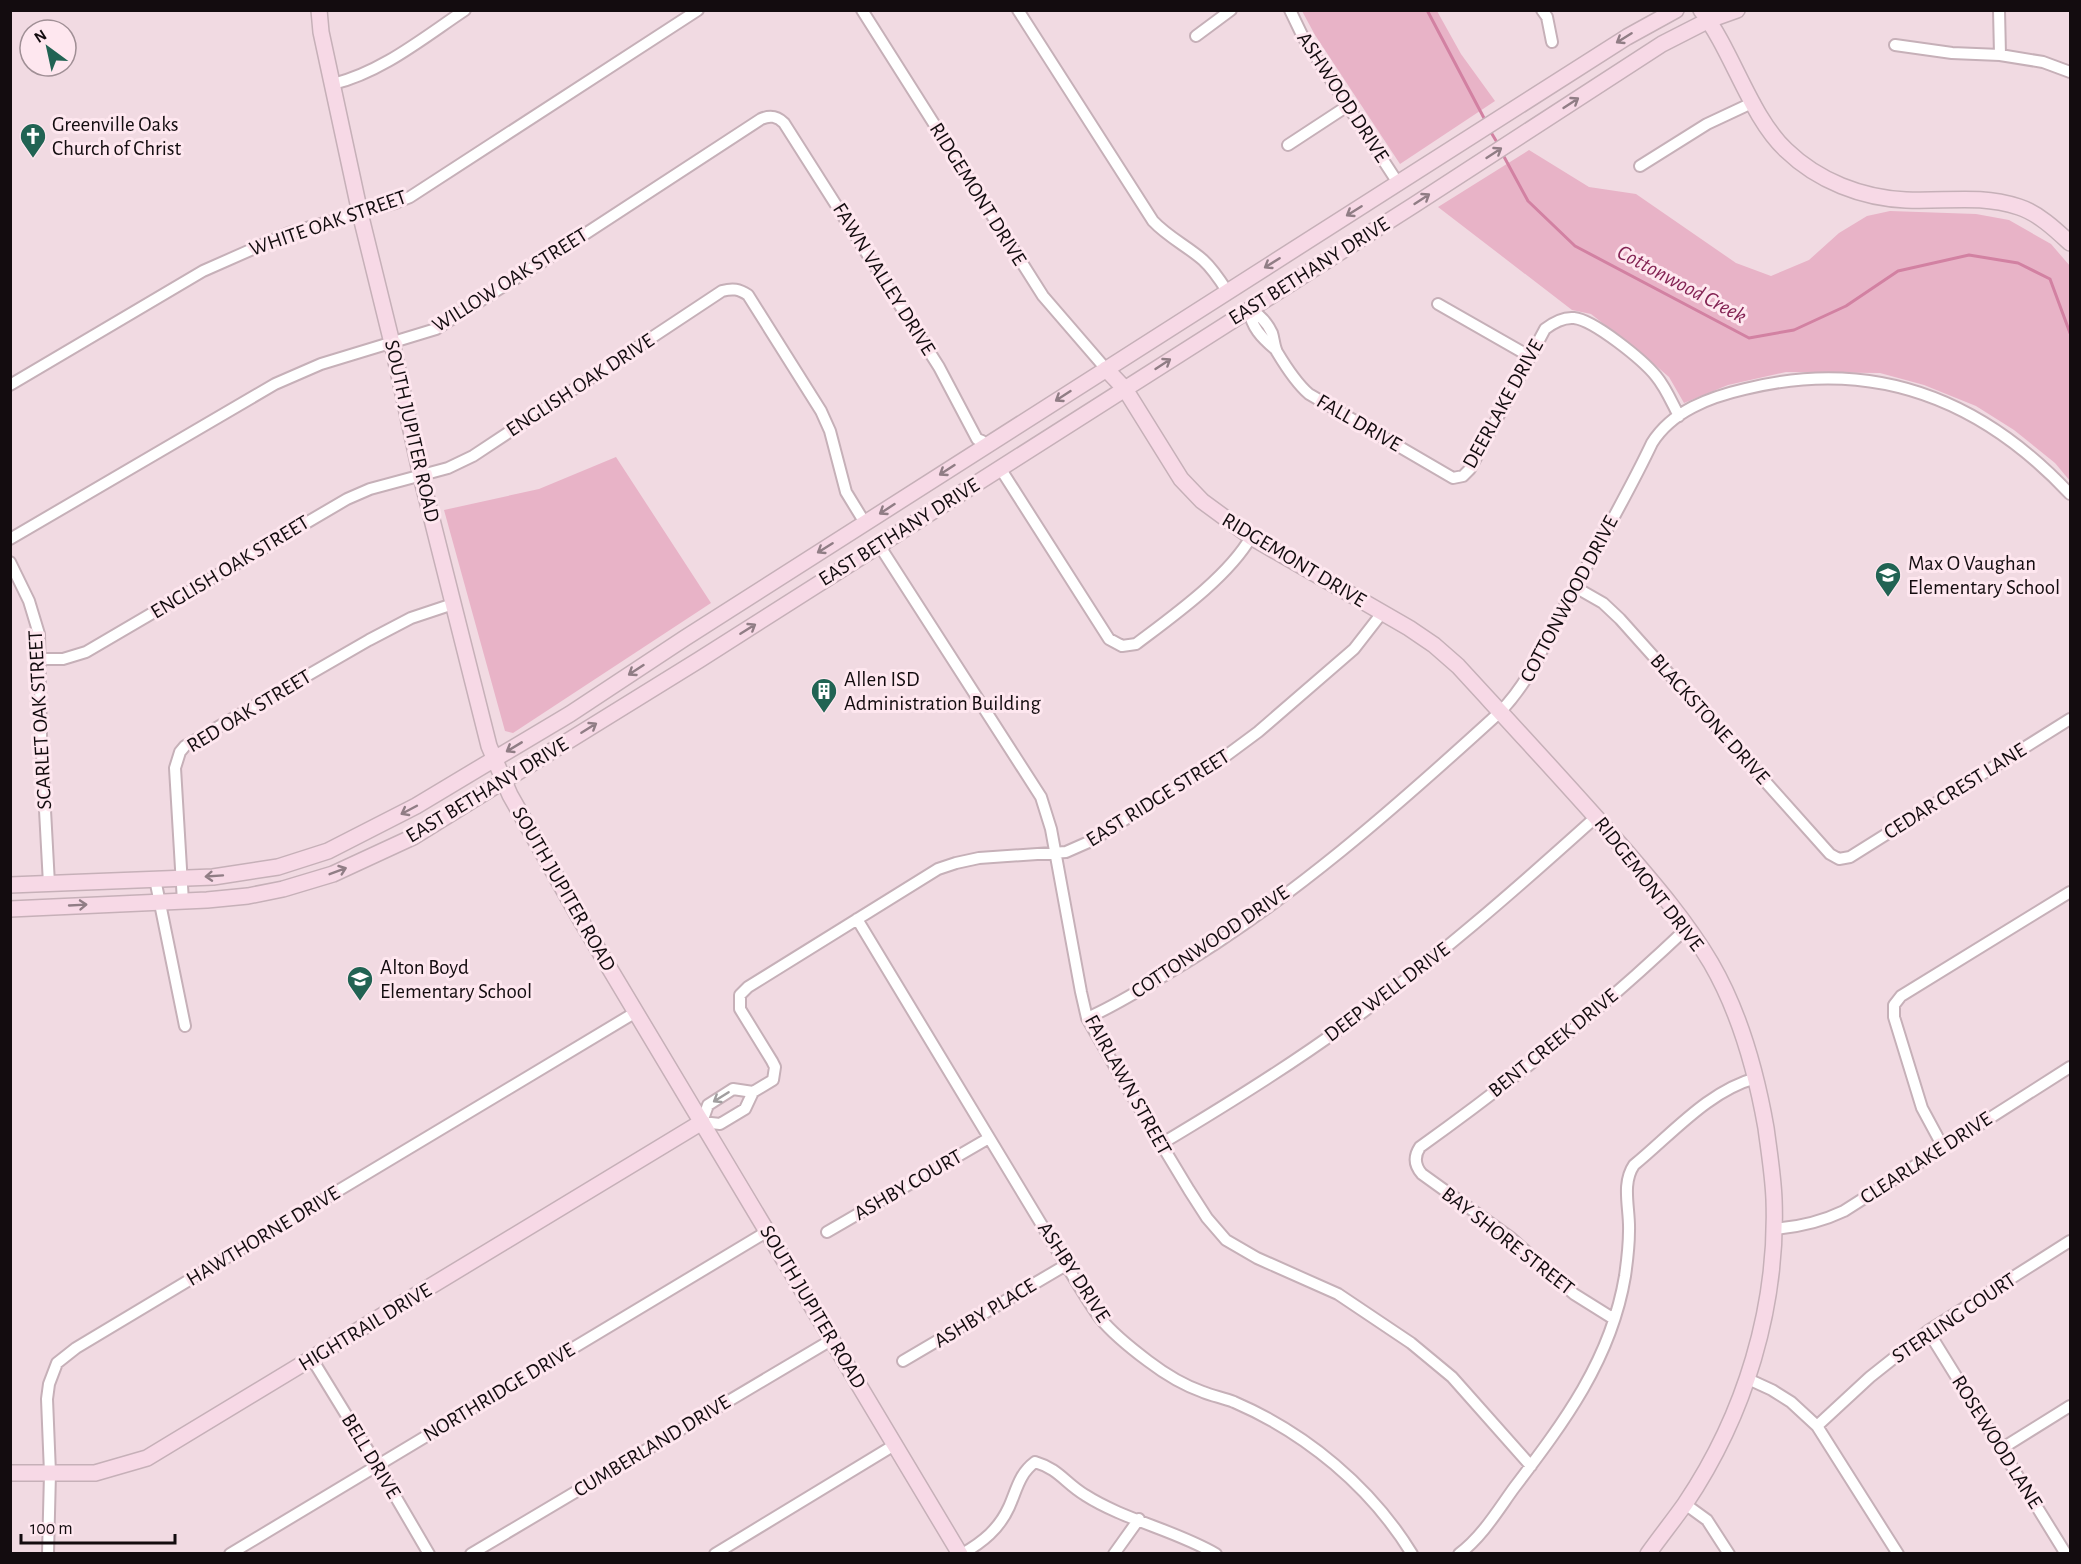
<svg xmlns="http://www.w3.org/2000/svg" width="2081" height="1564" font-family="'Alegreya Sans',sans-serif">
<style>
.green{fill:#e8b3c7}
.lines{fill:none;stroke-linecap:round;stroke-linejoin:round}
.stream{stroke:#d281a2;stroke-width:3}
.street-casing{stroke:#c6b0b8;stroke-width:14}
.secondary-casing{stroke:#c6b0b8;stroke-width:18}
.street{stroke:#fff;stroke-width:10}
.secondary{stroke:#f7d9e6;stroke-width:15}
.oneway{stroke:#907d85}
.oneway2{stroke:#a19e9f}
.labels{text-anchor:middle;dominant-baseline:central;stroke-width:6;stroke-linejoin:round;paint-order:stroke}
.street-label{font-size:21px;fill:#130c0f;stroke:#fee7ef}
.poi-label{font-size:21px;fill:#130c0f;stroke:#fee7ef;text-anchor:start}
.water-label{font-size:22px;font-style:italic;fill:#842454;stroke:#fee7ef}
</style>
<rect width="100%" height="100%" fill="#f1dae2"/>
<path class="green" d="M 1302,11 L 1437,11 L 1461,54 L 1495,101 L 1400,164 L 1315,35 Z
M 1529,150 L 1589,187 L 1636,194 L 1736,263 L 1771,276 L 1809,260 L 1839,233 L 1867,216 L 1890,211 L 1976,214 L 2009,220 L 2051,244 L 2070,266 L 2070,481 L 2055,463 L 2014,430 L 1976,406 L 1924,385 L 1880,373 L 1786,372 L 1728,385 L 1684,403 L 1669,377 L 1647,358 L 1591,314 L 1572,310 L 1438,207 Z
M 616,457 L 711,603 L 513,733 L 505,731 L 444,510 L 539,489 Z"/>
<g class="lines">
<path class="stream" d="M 1427,10 L 1485,120
M 1489,129 L 1498,144
M 1502,153 L 1528,201 L 1575,246 L 1749,338 L 1794,330 L 1846,306 L 1898,271 L 1969,255 L 2018,263 L 2050,279 L 2070,333"/>
<g class="street-casing">
<path id="street" d="M 862,10 L 1043,296 L 1106,369
M 1018,10 L 1153,221 C 1168,237 1187,246 1203,260 C 1213,269 1220,280 1227,291
M 1290,10 L 1303,37 L 1398,183
M 1542,10 L 1547,17 L 1552,42
M 1999,10 L 2000,55
M 1196,36 L 1231,10
M 1895,45 L 1952,53 L 2000,55 L 2043,62 L 2070,72
M 333,84 C 382,72 423,38 465,10
M 1288,145 L 1349,105
M 1640,166 L 1707,124 L 1754,102
M 1438,304 L 1529,356
M 1275,349 C 1262,338 1251,327 1249,309 C 1259,314 1267,322 1272,333 C 1274,339 1274,346 1277,352 C 1286,367 1296,383 1309,394 L 1453,478 L 1463,476 L 1470,469 L 1545,329 C 1554,322 1563,317 1574,318 C 1594,320 1643,360 1656,376 C 1666,388 1672,403 1679,416
M 10,385 L 203,271 L 289,233 L 395,203 L 410,197 L 698,10
M 1000,468 L 1109,639 L 1122,646 L 1136,644 C 1173,616 1228,577 1251,537
M 10,539 L 275,384 L 321,364 L 436,329 L 559,251 L 761,119 C 770,115 777,116 784,123 L 939,367 L 977,439 L 982,441 L 985,446
M 879,545 L 1041,797 L 1051,829 L 1081,992 L 1087,1018 L 1125,1084 L 1189,1190 L 1207,1218 L 1226,1240 L 1257,1258 L 1338,1294 L 1411,1343 L 1452,1377 L 1531,1466
M 10,562 L 29,601 L 39,634 L 41,736 L 49,884
M 1575,587 L 1603,603 L 1620,619 L 1830,854 L 1839,859 L 1850,857 L 2070,719
M 41,659 L 63,659 L 86,652 L 347,499 L 370,489 L 448,468 L 473,456 L 722,291 C 733,288 739,289 748,295 L 821,411 L 830,431 L 846,492 L 865,523
M 155,879 L 185,1026
M 183,902 L 175,768 L 180,752 L 185,746 L 369,640 L 411,618 L 453,604
M 857,919 L 1066,1265 C 1077,1282 1088,1302 1100,1318 C 1113,1334 1132,1349 1148,1361 C 1165,1374 1183,1385 1203,1392 C 1213,1396 1224,1398 1234,1402 C 1306,1433 1371,1487 1412,1554
M 1087,1018 C 1115,1006 1141,989 1167,974 C 1289,902 1396,807 1500,712 C 1531,680 1544,644 1565,606 C 1594,552 1626,498 1652,443 C 1672,411 1710,397 1745,389 C 1874,357 1981,399 2070,494
M 753,1092 L 733,1089 L 708,1105 L 702,1122 L 720,1124 L 745,1109 L 753,1092 L 773,1080 L 775,1067 L 772,1061 L 740,1009 L 740,995 L 748,987 L 938,869 L 956,863 L 979,858 L 1066,852 L 1091,841 L 1227,755 L 1258,732 L 1354,649 L 1382,613
M 1161,1144 C 1223,1107 1285,1069 1344,1026 C 1433,962 1515,890 1596,817
M 1943,1147 L 1922,1108 L 1894,1017 L 1894,1005 L 1901,996 L 2070,892
M 1774,1229 C 1799,1227 1821,1222 1844,1211 L 2070,1067
M 827,1232 L 989,1138
M 1614,1319 L 1574,1294 L 1511,1238 L 1422,1174 C 1414,1165 1414,1156 1420,1147 C 1514,1080 1604,1007 1687,928
M 1928,1331 L 2066,1554
M 312,1359 L 377,1465 L 429,1554
M 903,1361 L 1066,1265
M 1748,1379 L 1772,1390 L 1791,1402 L 1817,1426 L 1898,1554
M 1817,1426 L 1870,1377 L 1928,1331 L 2070,1241
M 2001,1449 L 2070,1406
M 1685,1504 L 1707,1520 L 1729,1554
M 48,1554 L 50,1473 L 47,1399 L 49,1384 L 57,1363 L 76,1348 L 636,1012
M 230,1554 L 768,1231
M 471,1554 L 833,1339
M 715,1554 L 896,1444
M 962,1554 C 983,1542 999,1529 1009,1507 C 1017,1489 1019,1474 1035,1462 C 1059,1469 1065,1483 1085,1495 C 1124,1520 1175,1530 1216,1554
M 1114,1554 L 1139,1519
M 1459,1554 C 1482,1537 1498,1510 1514,1488 C 1564,1422 1611,1360 1625,1276 C 1627,1262 1629,1246 1629,1231 C 1630,1209 1621,1184 1634,1165 C 1672,1134 1708,1091 1756,1078"/>
</g>
<g class="secondary-casing">
<path id="secondary" d="M 319,10 L 321,32 L 360,213 L 392,343 L 421,476 L 489,746 L 510,795 L 583,924 L 960,1554
M 1701,10 C 1733,52 1750,116 1786,150 C 1818,181 1862,198 1906,200 C 1946,202 1978,194 2019,207 C 2038,213 2056,230 2070,243
M 1106,369 L 1125,389 L 1181,479 L 1202,501 L 1251,537 L 1409,628 L 1434,645 L 1458,666 C 1514,727 1570,787 1624,849 C 1655,885 1686,921 1711,963 C 1740,1013 1756,1071 1766,1128 C 1769,1151 1773,1175 1774,1199 C 1778,1307 1745,1415 1685,1504 C 1673,1521 1660,1537 1648,1554
M 10,885 L 213,877 L 278,867 L 328,851 L 416,806 L 476,770 L 570,714 L 685,638 L 1627,37 L 1676,10
M 10,909 L 207,900 L 248,896 L 283,889 L 333,874 L 413,837 L 699,660 L 1414,205 L 1662,44 L 1709,20 L 1737,10
M 10,1473 L 95,1473 L 147,1458 L 702,1122"/>
</g>
<use href="#street" class="street"/>
<use href="#secondary" class="secondary"/>
</g>
<defs><path id="oneway-shaft" d="M-6 0H5M1.5-3L5.5 0L1.5 3" fill="none" stroke-width="1.6" stroke-linecap="round" stroke-linejoin="round" transform="scale(1.5)"/></defs>
<g class="oneway">
<use href="#oneway-shaft" transform="translate(1624 38) rotate(148)"/>
<use href="#oneway-shaft" transform="translate(1571 103) rotate(-33)"/>
<use href="#oneway-shaft" transform="translate(1494 153) rotate(-33)"/>
<use href="#oneway-shaft" transform="translate(1422 199) rotate(-33)"/>
<use href="#oneway-shaft" transform="translate(1354 211) rotate(148)"/>
<use href="#oneway-shaft" transform="translate(1272 263) rotate(148)"/>
<use href="#oneway-shaft" transform="translate(1163 364) rotate(-33)"/>
<use href="#oneway-shaft" transform="translate(1063 396) rotate(147)"/>
<use href="#oneway-shaft" transform="translate(947 470) rotate(147)"/>
<use href="#oneway-shaft" transform="translate(887 509) rotate(147)"/>
<use href="#oneway-shaft" transform="translate(825 548) rotate(148)"/>
<use href="#oneway-shaft" transform="translate(748 629) rotate(-32)"/>
<use href="#oneway-shaft" transform="translate(636 670) rotate(147)"/>
<use href="#oneway-shaft" transform="translate(589 728) rotate(-32)"/>
<use href="#oneway-shaft" transform="translate(514 747) rotate(149)"/>
<use href="#oneway-shaft" transform="translate(409 810) rotate(152)"/>
<use href="#oneway-shaft" transform="translate(338 871) rotate(-21)"/>
<use href="#oneway-shaft" transform="translate(214 876) rotate(176)"/>
<use href="#oneway-shaft" transform="translate(78 905) rotate(-3)"/>
</g>
<use class="oneway2" href="#oneway-shaft" transform="translate(721 1097) rotate(148)"/>
<defs>
<g id="church-pin" transform="scale(1.35)"><path d="M0 17L-7.5 6A9.5 9.5 0 1 1 7.5 6Z" fill="#216353" stroke="#fee7ef"/><path d="M-1.2-6h2.4v3.5h3.3v2.4h-3.3V6h-2.4V-.1h-3.3v-2.4h3.3Z" fill="#fff"/></g>
<g id="school-pin" transform="scale(1.35)"><path d="M0 17L-7.5 6A9.5 9.5 0 1 1 7.5 6Z" fill="#216353" stroke="#fee7ef"/><path d="M0-5L7-2L0 1L-7-2ZM-4 1L0 2.5L4 1V4Q0 6-4 4Z" fill="#fff"/></g>
<g id="building-pin" transform="scale(1.35)"><path d="M0 17L-7.5 6A9.5 9.5 0 1 1 7.5 6Z" fill="#216353" stroke="#fee7ef"/><path d="M-4-6H4V6H1V3H-1V6H-4ZM-2.5-4.3h1.7v1.8h-1.7ZM.8-4.3h1.7v1.8H.8ZM-2.5-1h1.7V.8h-1.7ZM.8-1h1.7V.8H.8Z" fill="#fff"/></g>
</defs>
<g fill-rule="evenodd">
<use href="#church-pin" x="33" y="136"/>
<use href="#school-pin" x="1888" y="575"/>
<use href="#building-pin" x="824" y="691"/>
<use href="#school-pin" x="360" y="979"/>
</g>
<g class="labels">
<g class="street-label">
<text transform="translate(1343 97) rotate(57)">ASHWOOD DRIVE</text>
<text transform="translate(978 194) rotate(58)">RIDGEMONT DRIVE</text>
<text transform="translate(328 223) rotate(-19)">WHITE OAK STREET</text>
<text transform="translate(1309 271) rotate(-32)">EAST BETHANY DRIVE</text>
<text transform="translate(884 279) rotate(58)">FAWN VALLEY DRIVE</text>
<text transform="translate(510 280) rotate(-32)">WILLOW OAK STREET</text>
<text transform="translate(580 385) rotate(-33)">ENGLISH OAK DRIVE</text>
<text transform="translate(1503 404) rotate(-61)">DEERLAKE DRIVE</text>
<text transform="translate(1359 423) rotate(30)">FALL DRIVE</text>
<text transform="translate(412 431) rotate(77)">SOUTH JUPITER ROAD</text>
<text transform="translate(899 532) rotate(-32)">EAST BETHANY DRIVE</text>
<text transform="translate(1294 560) rotate(31)">RIDGEMONT DRIVE</text>
<text transform="translate(230 567) rotate(-31)">ENGLISH OAK STREET</text>
<text transform="translate(1569 599) rotate(-62)">COTTONWOOD DRIVE</text>
<text transform="translate(249 711) rotate(-31)">RED OAK STREET</text>
<text transform="translate(1710 719) rotate(48)">BLACKSTONE DRIVE</text>
<text transform="translate(40 720) rotate(-93)">SCARLET OAK STREET</text>
<text transform="translate(487 790) rotate(-31)">EAST BETHANY DRIVE</text>
<text transform="translate(1955 791) rotate(-32)">CEDAR CREST LANE</text>
<text transform="translate(1158 798) rotate(-32)">EAST RIDGE STREET</text>
<text transform="translate(1649 884) rotate(52)">RIDGEMONT DRIVE</text>
<text transform="translate(564 889) rotate(60)">SOUTH JUPITER ROAD</text>
<text transform="translate(1210 942) rotate(-34)">COTTONWOOD DRIVE</text>
<text transform="translate(1387 992) rotate(-37)">DEEP WELL DRIVE</text>
<text transform="translate(1553 1043) rotate(-39)">BENT CREEK DRIVE</text>
<text transform="translate(1128 1085) rotate(61)">FAIRLAWN STREET</text>
<text transform="translate(1926 1158) rotate(-33)">CLEARLAKE DRIVE</text>
<text transform="translate(908 1185) rotate(-30)">ASHBY COURT</text>
<text transform="translate(263 1236) rotate(-31)">HAWTHORNE DRIVE</text>
<text transform="translate(1508 1241) rotate(38)">BAY SHORE STREET</text>
<text transform="translate(1074 1272) rotate(57)">ASHBY DRIVE</text>
<text transform="translate(813 1307) rotate(59)">SOUTH JUPITER ROAD</text>
<text transform="translate(985 1313) rotate(-31)">ASHBY PLACE</text>
<text transform="translate(1954 1318) rotate(-34)">STERLING COURT</text>
<text transform="translate(365 1327) rotate(-31)">HIGHTRAIL DRIVE</text>
<text transform="translate(499 1392) rotate(-31)">NORTHRIDGE DRIVE</text>
<text transform="translate(1997 1442) rotate(58)">ROSEWOOD LANE</text>
<text transform="translate(652 1446) rotate(-31)">CUMBERLAND DRIVE</text>
<text transform="translate(371 1456) rotate(59)">BELL DRIVE</text>
</g>
<g class="poi-label">
<text x="52" y="124">Greenville Oaks<tspan x="52" dy="24">Church of Christ</tspan></text>
<text x="1908" y="563">Max O Vaughan<tspan x="1908" dy="24">Elementary School</tspan></text>
<text x="844" y="679">Allen ISD<tspan x="844" dy="24">Administration Building</tspan></text>
<text x="380" y="967">Alton Boyd<tspan x="380" dy="24">Elementary School</tspan></text>
</g>
<g class="water-label">
<text transform="translate(1682 284) rotate(28)">Cottonwood Creek</text>
</g>
</g>
<rect width="2081" height="1564" fill="none" stroke="#130c0f" stroke-width="24"/>
<g transform="translate(48 48) rotate(327)"><circle r="28" fill="#fee7ef" stroke="#a08f95" stroke-width="1.5"/>
<path d="M0-4.5L10 22L0 15L-10 22Z" fill="#216353"/>
<text y="-9" font-size="16" font-weight="bold" text-anchor="middle" fill="#130c0f">N</text>
</g>
<path d="M21 1534v9h154v-9" fill="none" stroke="#130c0f" stroke-width="3"/>
<text x="30" y="1534" font-size="18" fill="#130c0f" stroke="#fee7ef" stroke-width="4.5" paint-order="stroke">100 m</text>
</svg>
